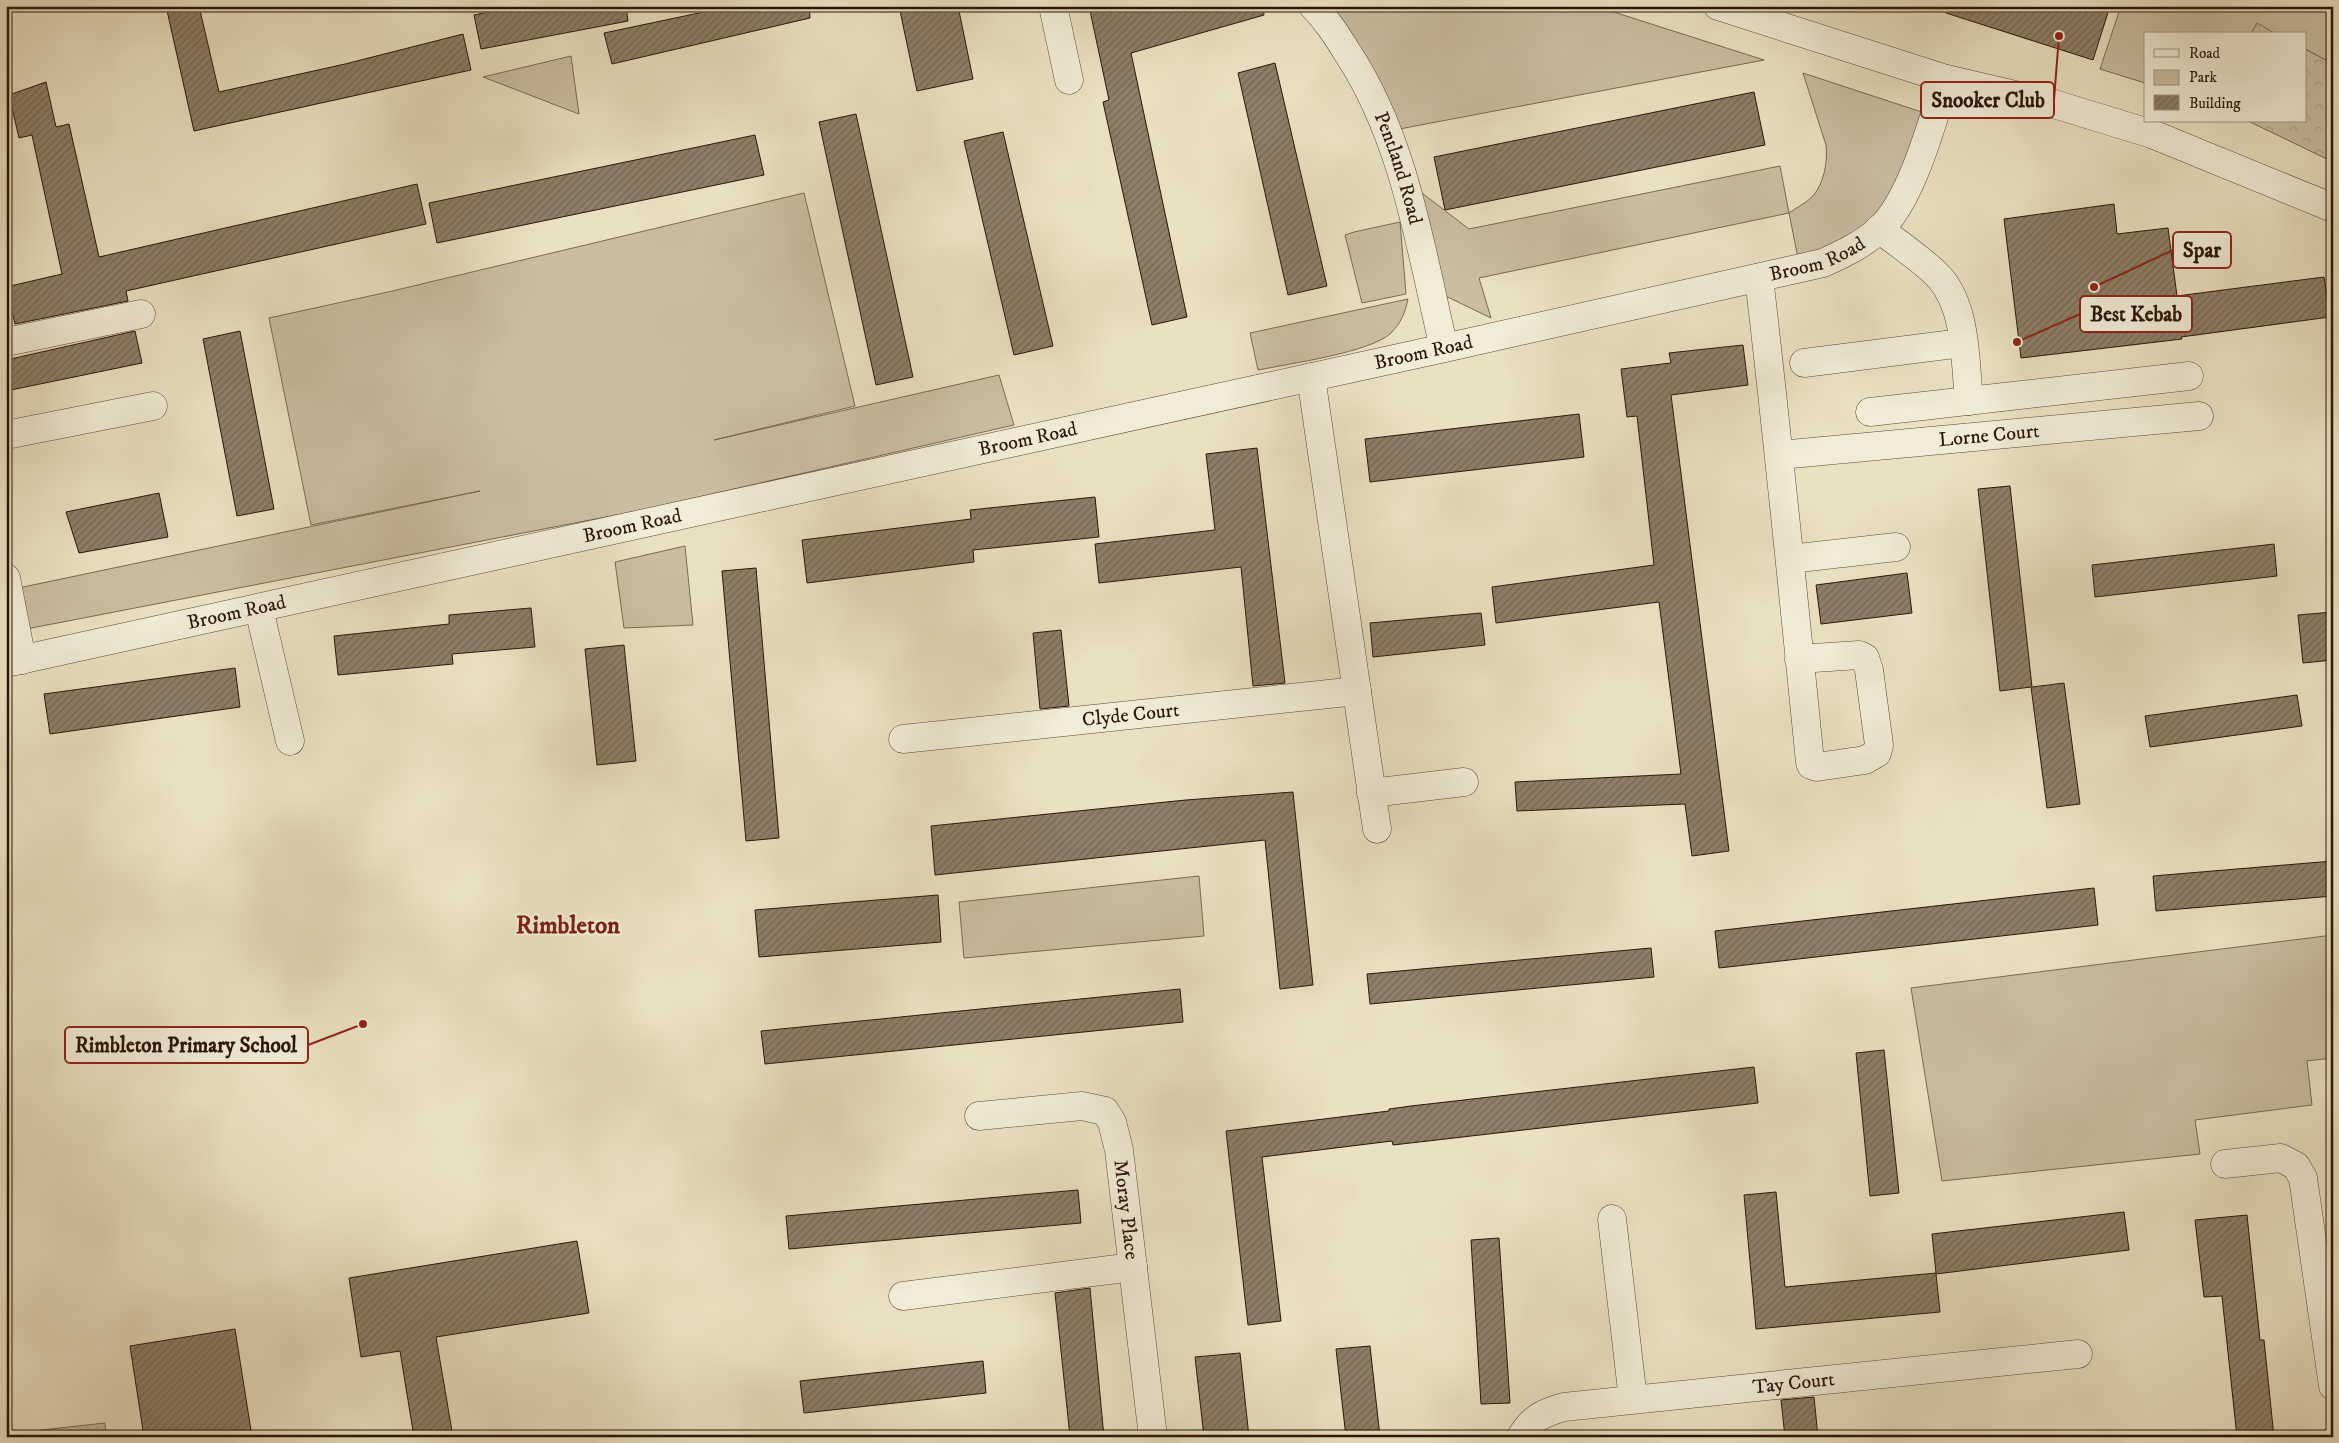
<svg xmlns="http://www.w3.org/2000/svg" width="2339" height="1443" font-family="'IM FELL DW Pica',serif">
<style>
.green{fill:#cabea2;stroke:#7a6a56}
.forest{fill:url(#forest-crowns);stroke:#7a6a56}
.garden{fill:url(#garden-dots);stroke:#7a6a56}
.building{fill:url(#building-hatch);stroke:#2b150a}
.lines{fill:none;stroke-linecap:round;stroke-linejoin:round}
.minor-casing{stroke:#5b4838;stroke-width:29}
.minor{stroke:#f1ecd7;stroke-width:28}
.labels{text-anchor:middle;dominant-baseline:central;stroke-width:4.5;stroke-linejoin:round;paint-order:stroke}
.street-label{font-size:20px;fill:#2b150a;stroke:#f1ecd7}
.district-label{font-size:25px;font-weight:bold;fill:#7a1f14;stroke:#f1ecd7}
.leader{fill:none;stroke:#8f2418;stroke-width:2}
.callout-dot{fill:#8f2418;stroke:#f1ecd7;stroke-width:2}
.callout{fill:#f1ecd7;stroke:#8f2418;stroke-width:2}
.callout-label{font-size:21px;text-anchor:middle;font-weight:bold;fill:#2b150a}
</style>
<defs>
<pattern id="forest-crowns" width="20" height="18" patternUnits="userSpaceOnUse" patternTransform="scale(1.25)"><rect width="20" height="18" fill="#cabea2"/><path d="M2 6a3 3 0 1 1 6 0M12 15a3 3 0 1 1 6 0" fill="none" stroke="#aea28a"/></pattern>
<pattern id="garden-dots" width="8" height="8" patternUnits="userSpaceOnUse" patternTransform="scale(1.25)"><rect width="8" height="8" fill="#cabea2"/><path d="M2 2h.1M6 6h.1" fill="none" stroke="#aea28a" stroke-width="1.8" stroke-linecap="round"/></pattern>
<pattern id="building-hatch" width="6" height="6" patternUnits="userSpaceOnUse" patternTransform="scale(1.25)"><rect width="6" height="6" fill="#8e7f69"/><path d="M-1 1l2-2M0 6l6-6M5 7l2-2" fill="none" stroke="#746755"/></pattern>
</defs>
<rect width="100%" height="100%" fill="#eae1c1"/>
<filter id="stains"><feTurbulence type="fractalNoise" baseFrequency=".004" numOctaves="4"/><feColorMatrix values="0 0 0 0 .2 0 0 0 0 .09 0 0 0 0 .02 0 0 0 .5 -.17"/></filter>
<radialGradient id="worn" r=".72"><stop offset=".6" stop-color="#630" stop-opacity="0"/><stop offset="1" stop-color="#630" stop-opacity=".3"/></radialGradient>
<path class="green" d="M 1313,6 L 1595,6 L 1764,60 L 1389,131 Z
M 2121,6 L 2333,6 L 2333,64 L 2305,49 L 2305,34 L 2276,34 L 2257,24 L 2251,34 L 2145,34 L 2145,83 L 2100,69 Z
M 571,56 L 579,114 L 483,77 Z
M 1803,73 L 1934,116 L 1895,211 L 1800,268 L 1789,213 L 1479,278 L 1491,318 L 1431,289 L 1405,180 L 1469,229 L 1780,166 L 1789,213 C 1796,208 1806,203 1812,197 C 1824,184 1828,162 1826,145 Z
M 804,193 L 855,406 L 714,440 L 999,375 L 1014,425 L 642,510 L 16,631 L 9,590 L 480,491 L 311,525 L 269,318 L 388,292 Z
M 1400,222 L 1406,294 L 1362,303 L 1345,235 L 1354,232 Z
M 1408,299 C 1405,313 1401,323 1391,333 C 1372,352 1288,364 1258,370 L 1250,333 Z
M 685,546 L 693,625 L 624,628 L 615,562 Z
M 1199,876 L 1204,936 L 964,958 L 959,902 Z
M 2333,935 L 2333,1058 L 2307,1061 L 2312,1105 L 2195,1120 L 2200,1154 L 1942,1181 L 1911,988 Z"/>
<path class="forest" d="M 2257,23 L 2276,34 L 2251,34 Z
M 2305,49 L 2333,64 L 2333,162 L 2248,121 L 2305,121 Z"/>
<path class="garden" d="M 105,1423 L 106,1437 L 41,1437 L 41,1430 Z"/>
<path class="building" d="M 166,6 L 199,6 L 219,92 L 345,64 L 463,34 L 471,70 L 194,131 Z
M 517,6 L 626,6 L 628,21 L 481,49 L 474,15 Z
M 732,6 L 809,6 L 810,18 L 612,64 L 604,33 Z
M 899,6 L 958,6 L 973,79 L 917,91 Z
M 1089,6 L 1263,6 L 1264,15 L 1131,53 L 1187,317 L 1152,325 L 1103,102 L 1109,100 Z
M 1947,6 L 2110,6 L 2093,60 L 1946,13 Z
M 1275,63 L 1327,286 L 1288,295 L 1238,73 Z
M 46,82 L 56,127 L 69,124 L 99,257 L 417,184 L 426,224 L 126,291 L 128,301 L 15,324 L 6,287 L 62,274 L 32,135 L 19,138 L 9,95 Z
M 1754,92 L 1765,145 L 1445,210 L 1434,157 Z
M 856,114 L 913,377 L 876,385 L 819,122 Z
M 1003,132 L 1053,346 L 1014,355 L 964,141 Z
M 755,135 L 764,175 L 437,243 L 429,203 Z
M 2114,204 L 2117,234 L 2168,228 L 2177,296 L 2324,277 L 2330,317 L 2181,337 L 2182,339 L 2021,358 L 2004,219 Z
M 135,331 L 142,363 L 6,391 L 6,360 Z
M 240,331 L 274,509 L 237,516 L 203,339 Z
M 1743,345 L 1748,385 L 1671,395 L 1729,851 L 1692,856 L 1685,804 L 1517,811 L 1515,782 L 1681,774 L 1659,602 L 1496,623 L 1492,587 L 1654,565 L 1637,416 L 1627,417 L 1621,369 L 1671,363 L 1669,353 Z
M 1579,414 L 1584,457 L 1370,482 L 1365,439 Z
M 1257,448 L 1285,683 L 1253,686 L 1241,567 L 1099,583 L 1095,544 L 1215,530 L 1206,454 Z
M 2010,486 L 2032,687 L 2064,683 L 2080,804 L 2047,808 L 2031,687 L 2000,691 L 1978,489 Z
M 159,493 L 168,537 L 79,553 L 66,512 Z
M 1095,497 L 1099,537 L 973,550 L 974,562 L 807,583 L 802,540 L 971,519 L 970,510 Z
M 2274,544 L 2277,576 L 2095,597 L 2092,565 Z
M 756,568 L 779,838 L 746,841 L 722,571 Z
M 1907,573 L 1912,613 L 1821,624 L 1816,585 Z
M 531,608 L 535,647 L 452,654 L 453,664 L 338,675 L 334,636 L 449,624 L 449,615 Z
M 2333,612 L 2333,660 L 2303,663 L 2298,615 Z
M 1481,613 L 1485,645 L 1373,657 L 1370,623 Z
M 1061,630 L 1069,706 L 1040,709 L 1033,633 Z
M 624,645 L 636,761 L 597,765 L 585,649 Z
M 235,668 L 240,707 L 50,734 L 44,694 Z
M 2297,695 L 2302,726 L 2150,747 L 2145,716 Z
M 1293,792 L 1313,985 L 1280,989 L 1265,840 L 935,875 L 931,826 L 1186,800 Z
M 2333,861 L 2333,896 L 2156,911 L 2153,876 Z
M 2094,888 L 2098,925 L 1719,968 L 1715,931 Z
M 938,895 L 941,942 L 759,957 L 755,910 Z
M 1651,948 L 1654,977 L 1370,1004 L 1367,974 Z
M 1180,989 L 1183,1022 L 765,1064 L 761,1031 Z
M 1884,1050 L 1899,1193 L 1870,1196 L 1856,1053 Z
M 1754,1067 L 1758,1103 L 1393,1145 L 1392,1141 L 1262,1157 L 1281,1321 L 1248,1325 L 1226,1131 L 1389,1111 L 1389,1109 L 1411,1106 Z
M 1078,1190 L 1081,1223 L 789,1249 L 786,1216 Z
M 1776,1192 L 1785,1287 L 1936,1273 L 1932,1234 L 2124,1212 L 2129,1250 L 1936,1274 L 1940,1312 L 1756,1329 L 1744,1195 Z
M 2247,1215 L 2260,1340 L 2264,1340 L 2274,1437 L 2237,1437 L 2222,1296 L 2204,1297 L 2195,1220 Z
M 1499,1238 L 1510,1403 L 1481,1404 L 1471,1240 Z
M 577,1241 L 589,1313 L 436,1337 L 453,1437 L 414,1437 L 400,1351 L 361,1357 L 349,1278 Z
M 1090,1288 L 1104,1437 L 1070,1437 L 1055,1293 Z
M 235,1329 L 252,1437 L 144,1437 L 130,1346 Z
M 1370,1346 L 1380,1437 L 1346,1437 L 1336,1349 Z
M 1240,1353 L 1249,1437 L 1204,1437 L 1195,1357 Z
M 983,1361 L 986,1393 L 804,1413 L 800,1381 Z
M 1814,1397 L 1818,1437 L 1785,1437 L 1781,1400 Z"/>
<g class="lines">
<g class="minor-casing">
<g id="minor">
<path d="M 1053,6 L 1069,80"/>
<path id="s1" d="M 1313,6 C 1327,20 1337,36 1347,52 C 1405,140 1420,247 1444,348"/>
<path d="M 1718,6 L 1946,79 L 2054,104 L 2152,134 L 2333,208"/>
<path d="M 1879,229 C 1896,242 1927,263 1940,278 C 1967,309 1965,362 1969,401"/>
<path d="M 1759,278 C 1778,439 1794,601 1810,762 L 1811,765 L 1817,767 L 1865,760 L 1877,753 L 1879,745 L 1869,670 L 1865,658 L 1859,655 L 1799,659"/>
<path d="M 6,342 L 141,314"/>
<path d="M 1804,363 L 1962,343"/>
<path d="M 1311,377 L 1377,829"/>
<path d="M 1870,412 L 2189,376"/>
<path d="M 6,435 L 153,406"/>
<path id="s2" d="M 1780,455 L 2199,416"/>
<path d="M 1790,559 L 1896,547"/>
<path d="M 6,578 L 22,660"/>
<path d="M 259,609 L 290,741"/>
<path id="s3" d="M 6,663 L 1440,349 L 1823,263 C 1843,254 1862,245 1879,230 C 1912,200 1932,122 1946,79"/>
<path id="s4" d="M 903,739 L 1357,691"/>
<path d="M 1371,793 L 1464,782"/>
<path id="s5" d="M 979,1116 L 1082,1106 L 1105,1111 L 1112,1122 L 1119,1150 L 1153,1437"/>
<path d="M 2225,1164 L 2281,1158 L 2296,1166 L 2303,1178 L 2333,1386"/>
<path d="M 1612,1219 L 1633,1399"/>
<path d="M 903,1296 L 1133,1267"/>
<path id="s6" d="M 1521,1437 C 1532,1418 1543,1413 1564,1407 L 2078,1354"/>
</g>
</g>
<use href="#minor" class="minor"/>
</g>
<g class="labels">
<g class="street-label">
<text stroke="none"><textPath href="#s1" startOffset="185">Pentland Road</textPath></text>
<text stroke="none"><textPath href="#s3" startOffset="1856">Broom Road</textPath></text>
<text stroke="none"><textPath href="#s3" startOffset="1451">Broom Road</textPath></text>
<text stroke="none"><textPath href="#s2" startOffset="210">Lorne Court</textPath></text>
<text stroke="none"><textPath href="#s3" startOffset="1046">Broom Road</textPath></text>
<text stroke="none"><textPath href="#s3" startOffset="641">Broom Road</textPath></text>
<text stroke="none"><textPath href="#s3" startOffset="236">Broom Road</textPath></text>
<text stroke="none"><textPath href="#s4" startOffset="229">Clyde Court</textPath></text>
<text stroke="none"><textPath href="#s5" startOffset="229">Moray Place</textPath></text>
<text stroke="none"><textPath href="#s6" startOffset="285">Tay Court</textPath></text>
</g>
<g class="district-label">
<text x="568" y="925">Rimbleton</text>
</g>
</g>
<path class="leader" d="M2059 36L2054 100M2094 287L2173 250M2017 342L2080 314M363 1024L308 1045"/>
<g class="callout-dot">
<circle cx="2059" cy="36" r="5"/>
<circle cx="2094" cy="287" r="5"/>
<circle cx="2017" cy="342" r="5"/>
<circle cx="363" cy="1024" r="5"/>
</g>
<g class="callout">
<rect x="1921" y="82" width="133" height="36" rx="5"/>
<rect x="2173" y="232" width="58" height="36" rx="5"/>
<rect x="2080" y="296" width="112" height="36" rx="5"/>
<rect x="65" y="1027" width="243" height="36" rx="5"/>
</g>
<g class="callout-label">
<text x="1988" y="107">Snooker Club</text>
<text x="2202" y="257">Spar</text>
<text x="2136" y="321">Best Kebab</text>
<text x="186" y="1052">Rimbleton Primary School</text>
</g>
<rect width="2339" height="1443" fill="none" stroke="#eae1c1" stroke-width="25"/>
<rect x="8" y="8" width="2324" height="1428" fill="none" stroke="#2b150a" stroke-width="2.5"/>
<rect x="12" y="12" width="2314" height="1418" fill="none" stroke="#2b150a"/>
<rect x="2144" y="32" width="162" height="90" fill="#f1ecd7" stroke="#a29685"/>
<rect x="2154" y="49" width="25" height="8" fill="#f1ecd7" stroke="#a29685"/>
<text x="2189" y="58" font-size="15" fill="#2b150a">Road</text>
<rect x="2154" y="70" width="25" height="15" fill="#cabea2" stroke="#a29685"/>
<text x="2189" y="82" font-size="15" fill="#2b150a">Park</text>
<rect x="2154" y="95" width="25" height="15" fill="url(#building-hatch)" stroke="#a29685"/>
<text x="2189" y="108" font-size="15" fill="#2b150a">Building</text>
<rect width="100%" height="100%" filter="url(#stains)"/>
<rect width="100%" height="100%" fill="url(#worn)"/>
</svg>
